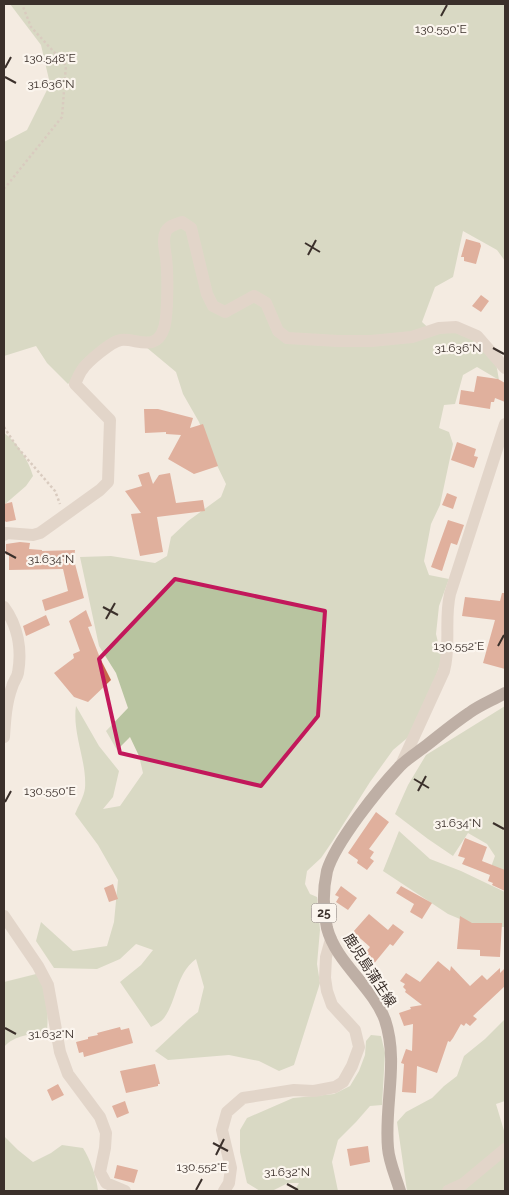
<svg xmlns="http://www.w3.org/2000/svg" width="509" height="1195" font-family="Raleway,'Noto Sans JP',sans-serif">
<style>
.green{fill:#b8c4a0}
.building{fill:#c8694b}
.lines{fill:none;stroke-linecap:round;stroke-linejoin:round}
.path{stroke:#b9a596;stroke-width:2.5;stroke-dasharray:2.5 2.5;stroke-linecap:butt}
.street{stroke:#cdbbac;stroke-width:12}
.primary{stroke:#7d675c;stroke-width:12}
.marked{fill:none;stroke:#c2185b;stroke-width:4;stroke-linejoin:round}
.ticks{fill:none;stroke:#3b302b;stroke-width:2}
.labels{text-anchor:middle;dominant-baseline:central;stroke-width:4.5;stroke-linejoin:round;paint-order:stroke}
.shield{fill:#fbf5ee;stroke:#756b66;stroke-width:1}
.shield-label{font-size:12px;font-weight:bold;fill:#3b302b}
.street-label{font-size:14px;fill:#3b302b;stroke:#fbf5ee}
.ticks-label{font-size:12px;text-anchor:middle;fill:#3b302b;stroke:#fbf5ee;stroke-width:4.5;stroke-linejoin:round;paint-order:stroke}
</style>
<rect width="100%" height="100%" fill="#f4ebe1"/>
<path class="green" d="M 10,4 L 505,4 L 505,261 L 497,250 L 463,231 L 453,277 L 435,287 L 422,322 L 434,333 L 454,328 L 476,338 L 496,363 L 499,380 L 477,367 L 463,375 L 455,404 L 444,405 L 439,428 L 449,432 L 453,444 L 440,505 L 431,524 L 424,561 L 429,575 L 449,579 L 439,606 L 436,634 L 442,659 L 427,701 L 412,734 L 393,750 L 370,782 L 332,842 L 321,858 L 307,871 L 305,884 L 310,894 L 317,897 L 320,930 L 317,964 L 320,983 L 294,1065 L 279,1071 L 259,1061 L 229,1055 L 168,1060 L 155,1051 L 189,1019 L 198,1012 L 204,987 L 196,959 C 175,975 178,999 164,1018 C 161,1022 156,1024 151,1027 L 120,982 L 141,965 L 153,950 L 136,944 L 120,959 L 97,969 L 54,968 L 36,941 L 41,922 L 73,951 L 107,946 L 114,922 L 118,880 L 98,845 L 75,814 C 78,806 84,797 85,788 C 87,761 72,733 76,706 L 99,746 L 119,771 L 113,797 L 103,809 L 120,806 L 143,773 L 139,756 L 130,737 L 117,750 L 106,731 L 128,708 L 116,673 L 99,646 L 80,557 L 111,556 L 155,563 L 167,556 L 171,537 L 188,521 L 221,497 L 226,484 L 212,455 L 199,422 L 183,394 L 176,372 L 134,337 L 105,352 L 68,384 L 47,363 L 36,346 L 4,356 L 4,142 L 27,130 L 50,84 L 41,45 Z
M 4,433 C 17,442 29,461 33,476 L 26,486 L 4,505 Z
M 505,706 L 505,872 L 491,867 L 495,856 L 487,844 L 468,833 L 453,856 L 428,839 L 395,814 L 408,785 L 426,755 Z
M 399,831 L 430,859 L 461,871 L 505,892 L 505,927 L 479,927 L 448,914 L 383,871 Z
M 36,974 C 50,989 48,1013 47,1032 C 33,1034 14,1035 4,1047 L 4,982 Z
M 505,1019 L 505,1101 L 496,1104 L 505,1134 L 505,1191 L 407,1191 L 397,1122 L 406,1112 L 432,1098 L 444,1086 L 457,1076 L 464,1056 L 485,1039 Z
M 371,1035 L 381,1036 L 385,1053 L 382,1105 L 370,1106 L 356,1122 L 338,1140 L 332,1162 L 338,1191 L 294,1191 L 299,1183 L 288,1183 L 272,1191 L 260,1191 L 247,1183 L 240,1152 L 240,1130 L 247,1118 L 293,1098 L 334,1094 L 350,1086 L 359,1071 L 365,1055 L 366,1041 Z
M 4,1136 L 18,1150 L 33,1162 L 51,1153 L 62,1145 L 83,1148 C 90,1159 97,1178 98,1191 L 4,1191 Z"/>
<path class="building" d="M 466,239 L 480,243 L 481,246 L 476,264 L 464,261 L 464,257 L 461,257 Z
M 481,295 L 489,301 L 481,312 L 472,306 Z
M 477,376 L 498,379 L 505,383 L 505,402 L 495,398 L 494,402 L 491,402 L 490,409 L 459,404 L 461,390 L 474,392 Z
M 144,409 L 158,409 L 193,418 L 190,428 L 203,424 L 218,466 L 194,474 L 168,459 L 181,435 L 166,434 L 166,432 L 145,433 Z
M 457,442 L 476,449 L 474,456 L 478,457 L 474,468 L 451,460 Z
M 149,472 L 153,484 L 159,475 L 170,473 L 176,503 L 203,500 L 205,511 L 157,517 L 163,552 L 140,556 L 131,514 L 141,513 L 125,491 L 142,486 L 138,475 Z
M 447,493 L 457,497 L 453,509 L 442,505 Z
M 12,502 L 16,520 L 6,522 L 4,520 L 4,504 Z
M 448,520 L 464,525 L 457,545 L 451,543 L 442,571 L 431,567 Z
M 20,542 L 30,543 L 29,549 L 42,550 L 42,551 L 75,550 L 74,560 L 84,598 L 45,611 L 42,600 L 68,591 L 63,569 L 9,570 L 9,555 L 6,555 L 6,544 Z
M 502,593 L 505,593 L 505,669 L 483,663 L 495,620 L 462,616 L 465,597 L 500,601 Z
M 86,610 L 92,626 L 88,627 L 100,658 L 111,680 L 88,702 L 74,697 L 54,673 L 74,658 L 73,654 L 80,651 L 69,621 Z
M 46,615 L 50,625 L 26,636 L 23,626 Z
M 376,812 L 389,822 L 369,849 L 374,852 L 370,858 L 374,861 L 367,870 L 357,863 L 358,860 L 348,853 Z
M 465,838 L 487,847 L 482,861 L 505,870 L 505,891 L 492,885 L 493,883 L 488,881 L 490,875 L 462,864 L 465,858 L 458,856 Z
M 113,884 L 118,899 L 109,902 L 104,888 Z
M 341,886 L 357,898 L 348,910 L 336,902 L 339,897 L 335,895 Z
M 401,886 L 432,903 L 422,919 L 410,912 L 414,904 L 396,893 Z
M 369,914 L 388,930 L 393,924 L 404,932 L 393,946 L 390,944 L 372,966 L 362,957 L 370,947 L 353,932 Z
M 460,916 L 472,923 L 502,923 L 500,957 L 480,956 L 480,950 L 457,949 Z
M 438,961 L 450,971 L 451,966 L 470,986 L 482,975 L 487,980 L 500,968 L 500,973 L 505,968 L 505,986 L 473,1016 L 477,1019 L 470,1026 L 466,1023 L 464,1026 L 461,1024 L 453,1038 L 450,1042 L 448,1041 L 437,1073 L 417,1066 L 416,1093 L 402,1092 L 404,1064 L 401,1063 L 406,1049 L 412,1051 L 413,1024 L 404,1026 L 399,1013 L 411,1009 L 410,1007 L 422,1005 L 405,992 L 406,990 L 403,987 L 405,984 L 400,981 L 406,973 L 420,982 Z
M 120,1027 L 121,1030 L 129,1028 L 133,1043 L 84,1057 L 83,1052 L 79,1053 L 76,1042 L 88,1039 L 88,1037 L 98,1035 L 97,1033 Z
M 155,1064 L 160,1084 L 158,1084 L 158,1086 L 126,1093 L 120,1071 Z
M 58,1084 L 64,1095 L 52,1101 L 47,1090 Z
M 125,1101 L 129,1113 L 117,1118 L 112,1106 Z
M 368,1146 L 370,1162 L 350,1166 L 347,1149 Z
M 117,1165 L 138,1170 L 134,1183 L 114,1178 Z"/>
<g class="lines">
<path class="path" d="M 4,189 L 62,117 L 66,65 L 31,27 L 22,4
M 4,427 L 17,447 L 55,491 L 60,504"/>
<path class="street" d="M 4,535 L 6,533 L 33,535 L 40,533 L 100,490 L 108,482 L 110,420 L 75,384 C 77,380 79,374 82,370 C 87,362 112,341 121,340 C 136,338 156,353 164,328 C 168,315 168,273 166,258 C 165,250 162,239 166,231 C 169,226 176,224 182,222 L 191,228 L 207,294 L 213,306 L 225,312 L 254,296 L 266,303 L 278,331 L 287,338 L 338,341 L 371,341 L 412,337 L 439,328 L 456,327 L 477,336 L 505,368
M 4,607 C 18,626 22,650 18,673 C 17,678 13,682 12,687 C 6,703 5,721 4,737
M 401,765 L 444,671 C 451,646 444,620 450,594 L 505,424
M 4,916 L 38,966 L 48,985 L 60,1052 L 68,1074 L 100,1117 L 106,1133 L 105,1148 L 100,1172 L 106,1183 L 125,1191
M 224,1191 L 229,1183 L 231,1168 L 222,1130 L 227,1112 L 243,1098 L 294,1090 L 314,1091 L 335,1087 L 343,1082 L 352,1066 L 359,1047 L 355,1030 L 332,1005 L 327,991 L 325,978 L 326,957 L 331,939
M 448,1191 L 463,1184 L 505,1149"/>
<path class="primary" d="M 400,1191 C 396,1177 389,1162 388,1148 C 384,1105 399,1062 385,1020 C 373,987 336,963 327,928 C 323,910 323,889 327,871 C 335,843 379,788 400,766 C 408,758 418,752 427,745 C 441,734 454,723 469,713 C 480,705 493,700 505,693"/>
</g>
<path d="M0 0H509V1195H0ZM 175,579 L 325,611 L 318,716 L 261,786 L 120,753 L 99,659 Z" fill="#f4ebe1" fill-opacity=".55" fill-rule="evenodd"/>
<path class="marked" d="M 175,579 L 325,611 L 318,716 L 261,786 L 120,753 L 99,659 Z"/>
<path class="ticks" d="M 441,16 L 447,5M 5,68 L 11,57M 5,77 L 16,83M 305,243 L 320,252M 308,255 L 316,240M 493,348 L 504,354M 5,552 L 16,558M 103,607 L 118,615M 106,619 L 115,603M 498,646 L 504,635M 414,779 L 429,788M 418,791 L 426,776M 5,802 L 11,791M 493,823 L 504,829M 5,1028 L 16,1034M 213,1143 L 228,1151M 216,1155 L 224,1139M 287,1184 L 298,1190M 196,1190 L 202,1179"/>
<g class="labels">
<rect class="shield" x="311.5" y="903.5" width="25" height="19" rx="4"/>
<g class="shield-label">
<text x="324" y="913">25</text>
</g>
<g class="street-label">
<text transform="translate(370 970) rotate(57)">鹿児島蒲生線</text>
</g>
</g>
<g class="ticks-label">
<text x="441" y="33">130.550°E</text>
<text x="50" y="62">130.548°E</text>
<text x="51" y="88">31.636°N</text>
<text x="458" y="352">31.636°N</text>
<text x="51" y="563">31.634°N</text>
<text x="459" y="650">130.552°E</text>
<text x="50" y="795">130.550°E</text>
<text x="458" y="827">31.634°N</text>
<text x="51" y="1038">31.632°N</text>
<text x="202" y="1171">130.552°E</text>
<text x="287" y="1176">31.632°N</text>
</g>
<rect width="509" height="1195" fill="none" stroke="#3b302b" stroke-width="10"/>
</svg>
